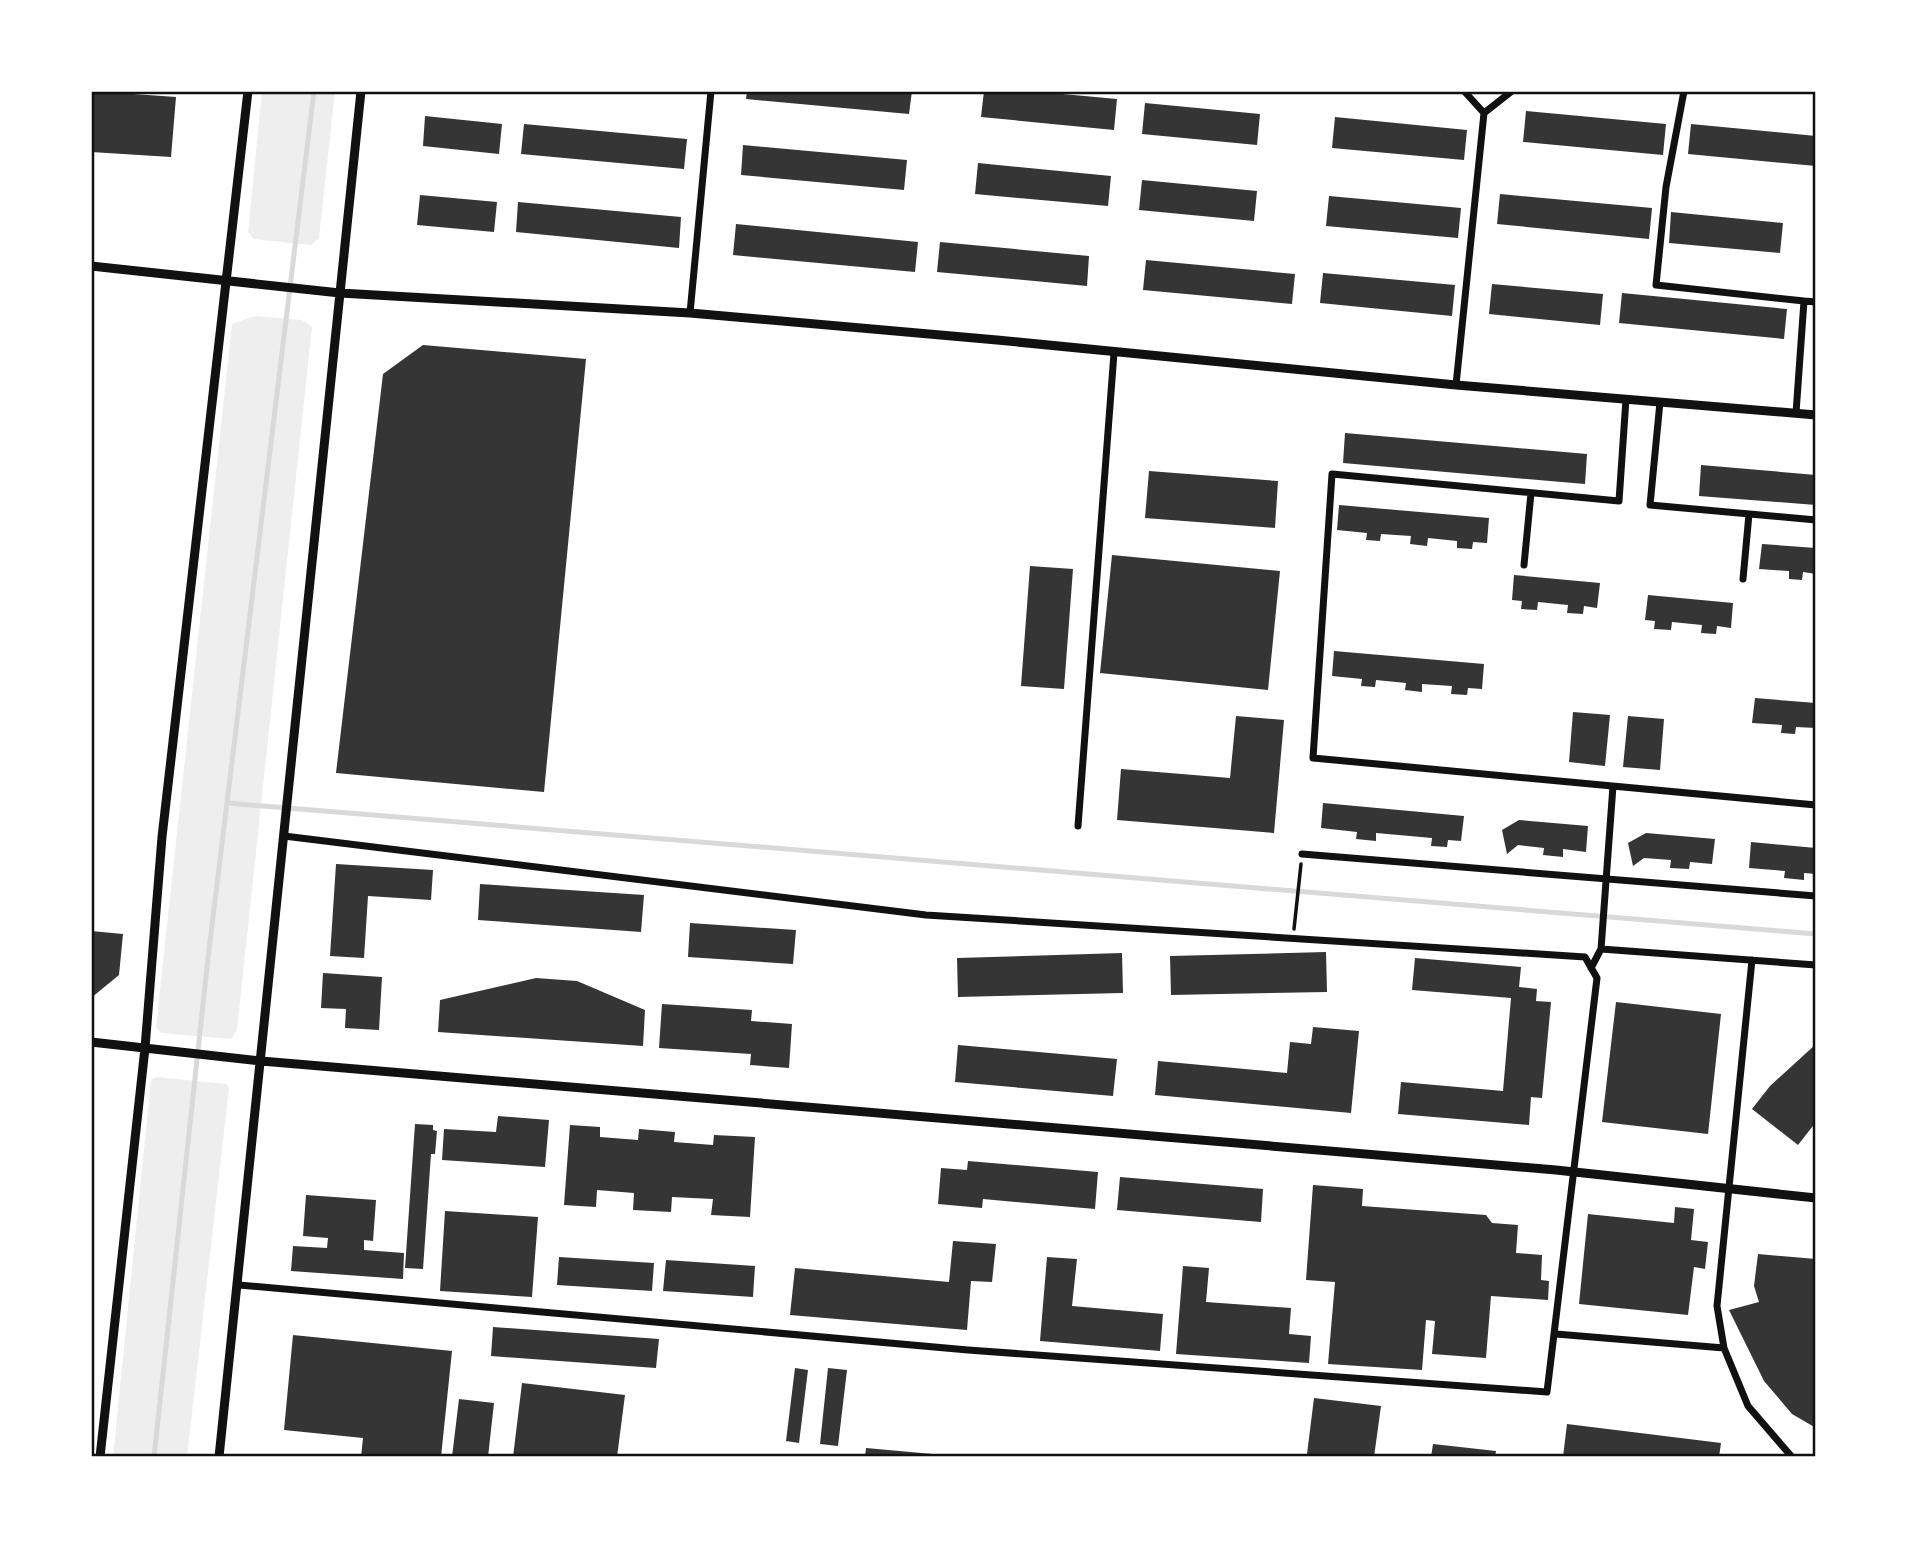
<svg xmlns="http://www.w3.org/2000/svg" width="1907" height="1548" font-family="Montserrat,sans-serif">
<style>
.green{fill:#eee}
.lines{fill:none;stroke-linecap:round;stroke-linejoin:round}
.stream{stroke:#d9d9d9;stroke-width:5}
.building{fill:#353535}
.path{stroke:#111;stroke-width:3.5}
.minor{stroke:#111;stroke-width:7}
.tertiary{stroke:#111;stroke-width:9}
.neatline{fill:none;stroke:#111;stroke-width:2.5}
</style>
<rect width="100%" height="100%" fill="#fff"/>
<path class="green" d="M 262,91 L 335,91 L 319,238 L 311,245 L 254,239 L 248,232 Z
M 255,316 L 302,320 L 312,327 L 237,1030 L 231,1039 L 161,1033 L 156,1027 L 232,324 Z
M 156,1077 L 226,1084 L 229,1088 L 187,1457 L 113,1457 L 151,1080 Z"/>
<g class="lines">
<path class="stream" d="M 227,803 L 1816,934
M 154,1457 L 208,958 L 314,91"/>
</g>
<path class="building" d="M 91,91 L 176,97 L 171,157 L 91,152 Z
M 747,91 L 912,91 L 909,114 L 746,99 Z
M 984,91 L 1030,91 L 1117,99 L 1114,130 L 981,117 Z
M 1145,103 L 1260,114 L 1257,145 L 1142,134 Z
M 1526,111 L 1666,124 L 1663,155 L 1523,142 Z
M 425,116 L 502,124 L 499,154 L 423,146 Z
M 1335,117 L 1467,130 L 1464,160 L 1332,148 Z
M 524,124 L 687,139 L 684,169 L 521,154 Z
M 1691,124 L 1816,136 L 1816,166 L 1688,154 Z
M 743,145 L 907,160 L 904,190 L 741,175 Z
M 978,163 L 1111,176 L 1108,206 L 975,194 Z
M 1142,180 L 1257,191 L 1254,221 L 1139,210 Z
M 1500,194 L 1652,208 L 1649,239 L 1497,224 Z
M 420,195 L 497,202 L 494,232 L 417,225 Z
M 1329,196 L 1461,208 L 1458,238 L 1326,226 Z
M 518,202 L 681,217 L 679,248 L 516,232 Z
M 1671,212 L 1783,223 L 1780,253 L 1669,243 Z
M 736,224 L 918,242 L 915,272 L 733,255 Z
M 940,242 L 1089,256 L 1087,286 L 937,272 Z
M 1146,260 L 1295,274 L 1292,304 L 1143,290 Z
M 1323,273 L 1455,285 L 1452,316 L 1320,303 Z
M 1492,284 L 1603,294 L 1600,325 L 1489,314 Z
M 1622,293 L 1787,309 L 1784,339 L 1619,323 Z
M 423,345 L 586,359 L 544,792 L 336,773 L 383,374 Z
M 1345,433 L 1587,454 L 1585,484 L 1343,463 Z
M 1701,465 L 1816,475 L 1816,505 L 1699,496 Z
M 1149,471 L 1278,481 L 1275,528 L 1145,518 Z
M 1339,505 L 1489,518 L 1487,543 L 1473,542 L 1472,549 L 1457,548 L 1457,541 L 1428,538 L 1427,546 L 1410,544 L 1411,536 L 1381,534 L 1380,541 L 1366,540 L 1367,533 L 1337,530 Z
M 1762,544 L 1816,548 L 1816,574 L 1803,572 L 1802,580 L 1789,579 L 1789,571 L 1759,569 Z
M 1112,555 L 1280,571 L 1268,690 L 1100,673 Z
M 1030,566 L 1073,569 L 1064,689 L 1021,686 Z
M 1514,575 L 1600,583 L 1597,608 L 1584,606 L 1583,614 L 1567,613 L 1568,605 L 1538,602 L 1537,610 L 1521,609 L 1522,601 L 1512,600 Z
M 1648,595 L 1733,603 L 1731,628 L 1717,626 L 1716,634 L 1701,633 L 1702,625 L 1672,622 L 1671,630 L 1654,629 L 1655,621 L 1645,620 Z
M 1334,651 L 1484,664 L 1482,689 L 1468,688 L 1467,695 L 1451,694 L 1452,686 L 1422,684 L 1422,692 L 1405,690 L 1406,683 L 1376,680 L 1375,687 L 1361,686 L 1362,679 L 1332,676 Z
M 1755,698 L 1816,703 L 1816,728 L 1796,727 L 1795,734 L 1781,733 L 1782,725 L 1752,723 Z
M 1573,712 L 1610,715 L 1605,766 L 1569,762 Z
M 1236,716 L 1284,720 L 1274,833 L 1117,820 L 1121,769 L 1230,778 Z
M 1628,716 L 1664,719 L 1660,770 L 1623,767 Z
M 1323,803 L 1464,816 L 1461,841 L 1448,840 L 1447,847 L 1431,846 L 1432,838 L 1376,833 L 1376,841 L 1356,839 L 1357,832 L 1321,828 Z
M 1519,820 L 1588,826 L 1586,852 L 1563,849 L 1563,857 L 1543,855 L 1544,848 L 1518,845 L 1507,854 L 1502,830 Z
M 1646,833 L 1715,839 L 1712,864 L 1690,862 L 1689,869 L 1670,868 L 1671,860 L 1644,858 L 1633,866 L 1628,843 Z
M 1751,842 L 1816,848 L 1816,874 L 1804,873 L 1804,880 L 1784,878 L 1785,871 L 1749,868 Z
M 336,864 L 433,870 L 431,900 L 368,896 L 364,958 L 330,956 Z
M 480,884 L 644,895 L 641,932 L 478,920 Z
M 690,923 L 796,930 L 793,964 L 688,957 Z
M 91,931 L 123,934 L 119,975 L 91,998 Z
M 1326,952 L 1327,992 L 1171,995 L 1170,956 Z
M 1122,953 L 1123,993 L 958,997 L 957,958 Z
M 1415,958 L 1521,967 L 1519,987 L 1537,989 L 1536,1001 L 1551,1002 L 1542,1098 L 1531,1097 L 1529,1125 L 1398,1114 L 1401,1082 L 1503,1091 L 1511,998 L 1412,990 Z
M 323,973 L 382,977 L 379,1030 L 345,1028 L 346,1009 L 321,1008 Z
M 536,978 L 577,981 L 645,1010 L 643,1046 L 438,1032 L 440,1000 Z
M 1616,1002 L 1721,1014 L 1708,1134 L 1602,1122 Z
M 662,1004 L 752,1010 L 751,1021 L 792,1024 L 789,1068 L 750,1065 L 751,1054 L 659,1048 Z
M 1313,1027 L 1359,1031 L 1351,1113 L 1155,1095 L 1158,1061 L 1287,1073 L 1290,1042 L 1311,1044 Z
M 1816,1044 L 1816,1122 L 1798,1145 L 1752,1109 L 1770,1086 Z
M 958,1045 L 1117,1059 L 1113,1096 L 955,1082 Z
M 498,1116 L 549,1120 L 545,1167 L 442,1160 L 444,1129 L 496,1132 Z
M 415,1124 L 433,1125 L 433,1130 L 437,1131 L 435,1154 L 431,1154 L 423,1269 L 405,1268 Z
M 570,1125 L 600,1127 L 600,1137 L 638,1140 L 639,1129 L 675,1132 L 674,1142 L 713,1145 L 714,1135 L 755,1137 L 750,1217 L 711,1215 L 713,1199 L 672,1197 L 671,1212 L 633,1210 L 634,1193 L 597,1190 L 596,1207 L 564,1205 Z
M 968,1161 L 1098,1172 L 1095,1209 L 983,1199 L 982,1208 L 938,1204 L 941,1168 L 967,1170 Z
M 1120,1177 L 1263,1189 L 1261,1222 L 1117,1210 Z
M 1313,1185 L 1363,1189 L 1362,1206 L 1486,1215 L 1492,1223 L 1518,1225 L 1516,1253 L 1542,1255 L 1541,1280 L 1549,1281 L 1548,1300 L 1491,1296 L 1486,1358 L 1432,1354 L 1435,1321 L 1426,1320 L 1422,1370 L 1328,1364 L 1335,1282 L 1306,1280 Z
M 306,1195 L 376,1200 L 373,1241 L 364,1240 L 364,1250 L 404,1253 L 403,1279 L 291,1271 L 293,1246 L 327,1248 L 328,1238 L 303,1236 Z
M 1675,1207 L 1694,1209 L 1691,1240 L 1708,1242 L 1705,1269 L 1694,1267 L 1688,1315 L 1579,1304 L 1588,1214 L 1674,1223 Z
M 445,1211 L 538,1217 L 532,1297 L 440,1291 Z
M 953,1241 L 996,1244 L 992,1282 L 971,1281 L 967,1330 L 790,1315 L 795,1268 L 949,1282 Z
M 1758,1254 L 1816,1259 L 1816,1428 L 1792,1414 L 1764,1381 L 1729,1310 L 1759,1302 L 1754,1286 Z
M 559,1257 L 654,1263 L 652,1291 L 557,1285 Z
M 1047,1257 L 1077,1259 L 1072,1306 L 1163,1314 L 1160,1351 L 1040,1341 Z
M 666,1260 L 755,1266 L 753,1297 L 663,1291 Z
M 1183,1266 L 1209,1268 L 1206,1302 L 1291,1308 L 1289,1334 L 1311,1336 L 1309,1363 L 1176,1354 Z
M 493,1327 L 659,1339 L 656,1368 L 491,1356 Z
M 293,1335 L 452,1351 L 441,1457 L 361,1457 L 363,1438 L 284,1430 Z
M 795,1368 L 808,1370 L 799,1443 L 786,1441 Z
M 828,1368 L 847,1370 L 838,1446 L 820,1444 Z
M 522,1383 L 625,1395 L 617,1457 L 513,1457 Z
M 1314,1398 L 1381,1406 L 1374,1457 L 1307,1454 Z
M 459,1399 L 494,1403 L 488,1457 L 452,1457 Z
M 1567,1424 L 1721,1443 L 1719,1457 L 1563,1457 Z
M 1433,1444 L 1496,1451 L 1495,1457 L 1431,1457 Z
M 866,1448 L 944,1455 L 943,1457 L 865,1457 Z"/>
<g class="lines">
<path class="path" d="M 1294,929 L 1301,864"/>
<path class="minor" d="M 1464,91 L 1484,113
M 1684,91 L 1666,187 L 1656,285 L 1804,301
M 690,313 L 711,91
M 1456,385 L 1484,113 L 1512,91
M 1626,399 L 1619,501 L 1332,474 L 1313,758 L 1816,805
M 1660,402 L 1650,505 L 1816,520
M 1796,413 L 1804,301 L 1816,302
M 1524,565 L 1531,493
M 1743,579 L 1749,514
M 1078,826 L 1114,353
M 1302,854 L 1816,896
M 1601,949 L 1816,965
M 1752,960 L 1717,1306 L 1724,1348 L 1748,1406 L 1792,1457
M 1591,968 L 1601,949 L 1613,786
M 239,1285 L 968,1350 L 1547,1392 L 1597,978 L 1585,957 L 926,915 L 284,836
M 1556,1334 L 1724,1348"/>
<path class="tertiary" d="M 91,266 L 340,293 L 690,313 L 997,340 L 1456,385 L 1816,415
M 91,1042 L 261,1061 L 1556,1170 L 1816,1198
M 100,1457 L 145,1048 L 162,837 L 248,91
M 219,1457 L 361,91"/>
</g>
<rect width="1907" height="1548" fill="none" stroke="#ffffff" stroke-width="186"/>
<rect x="93" y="93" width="1721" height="1362" class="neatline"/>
</svg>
